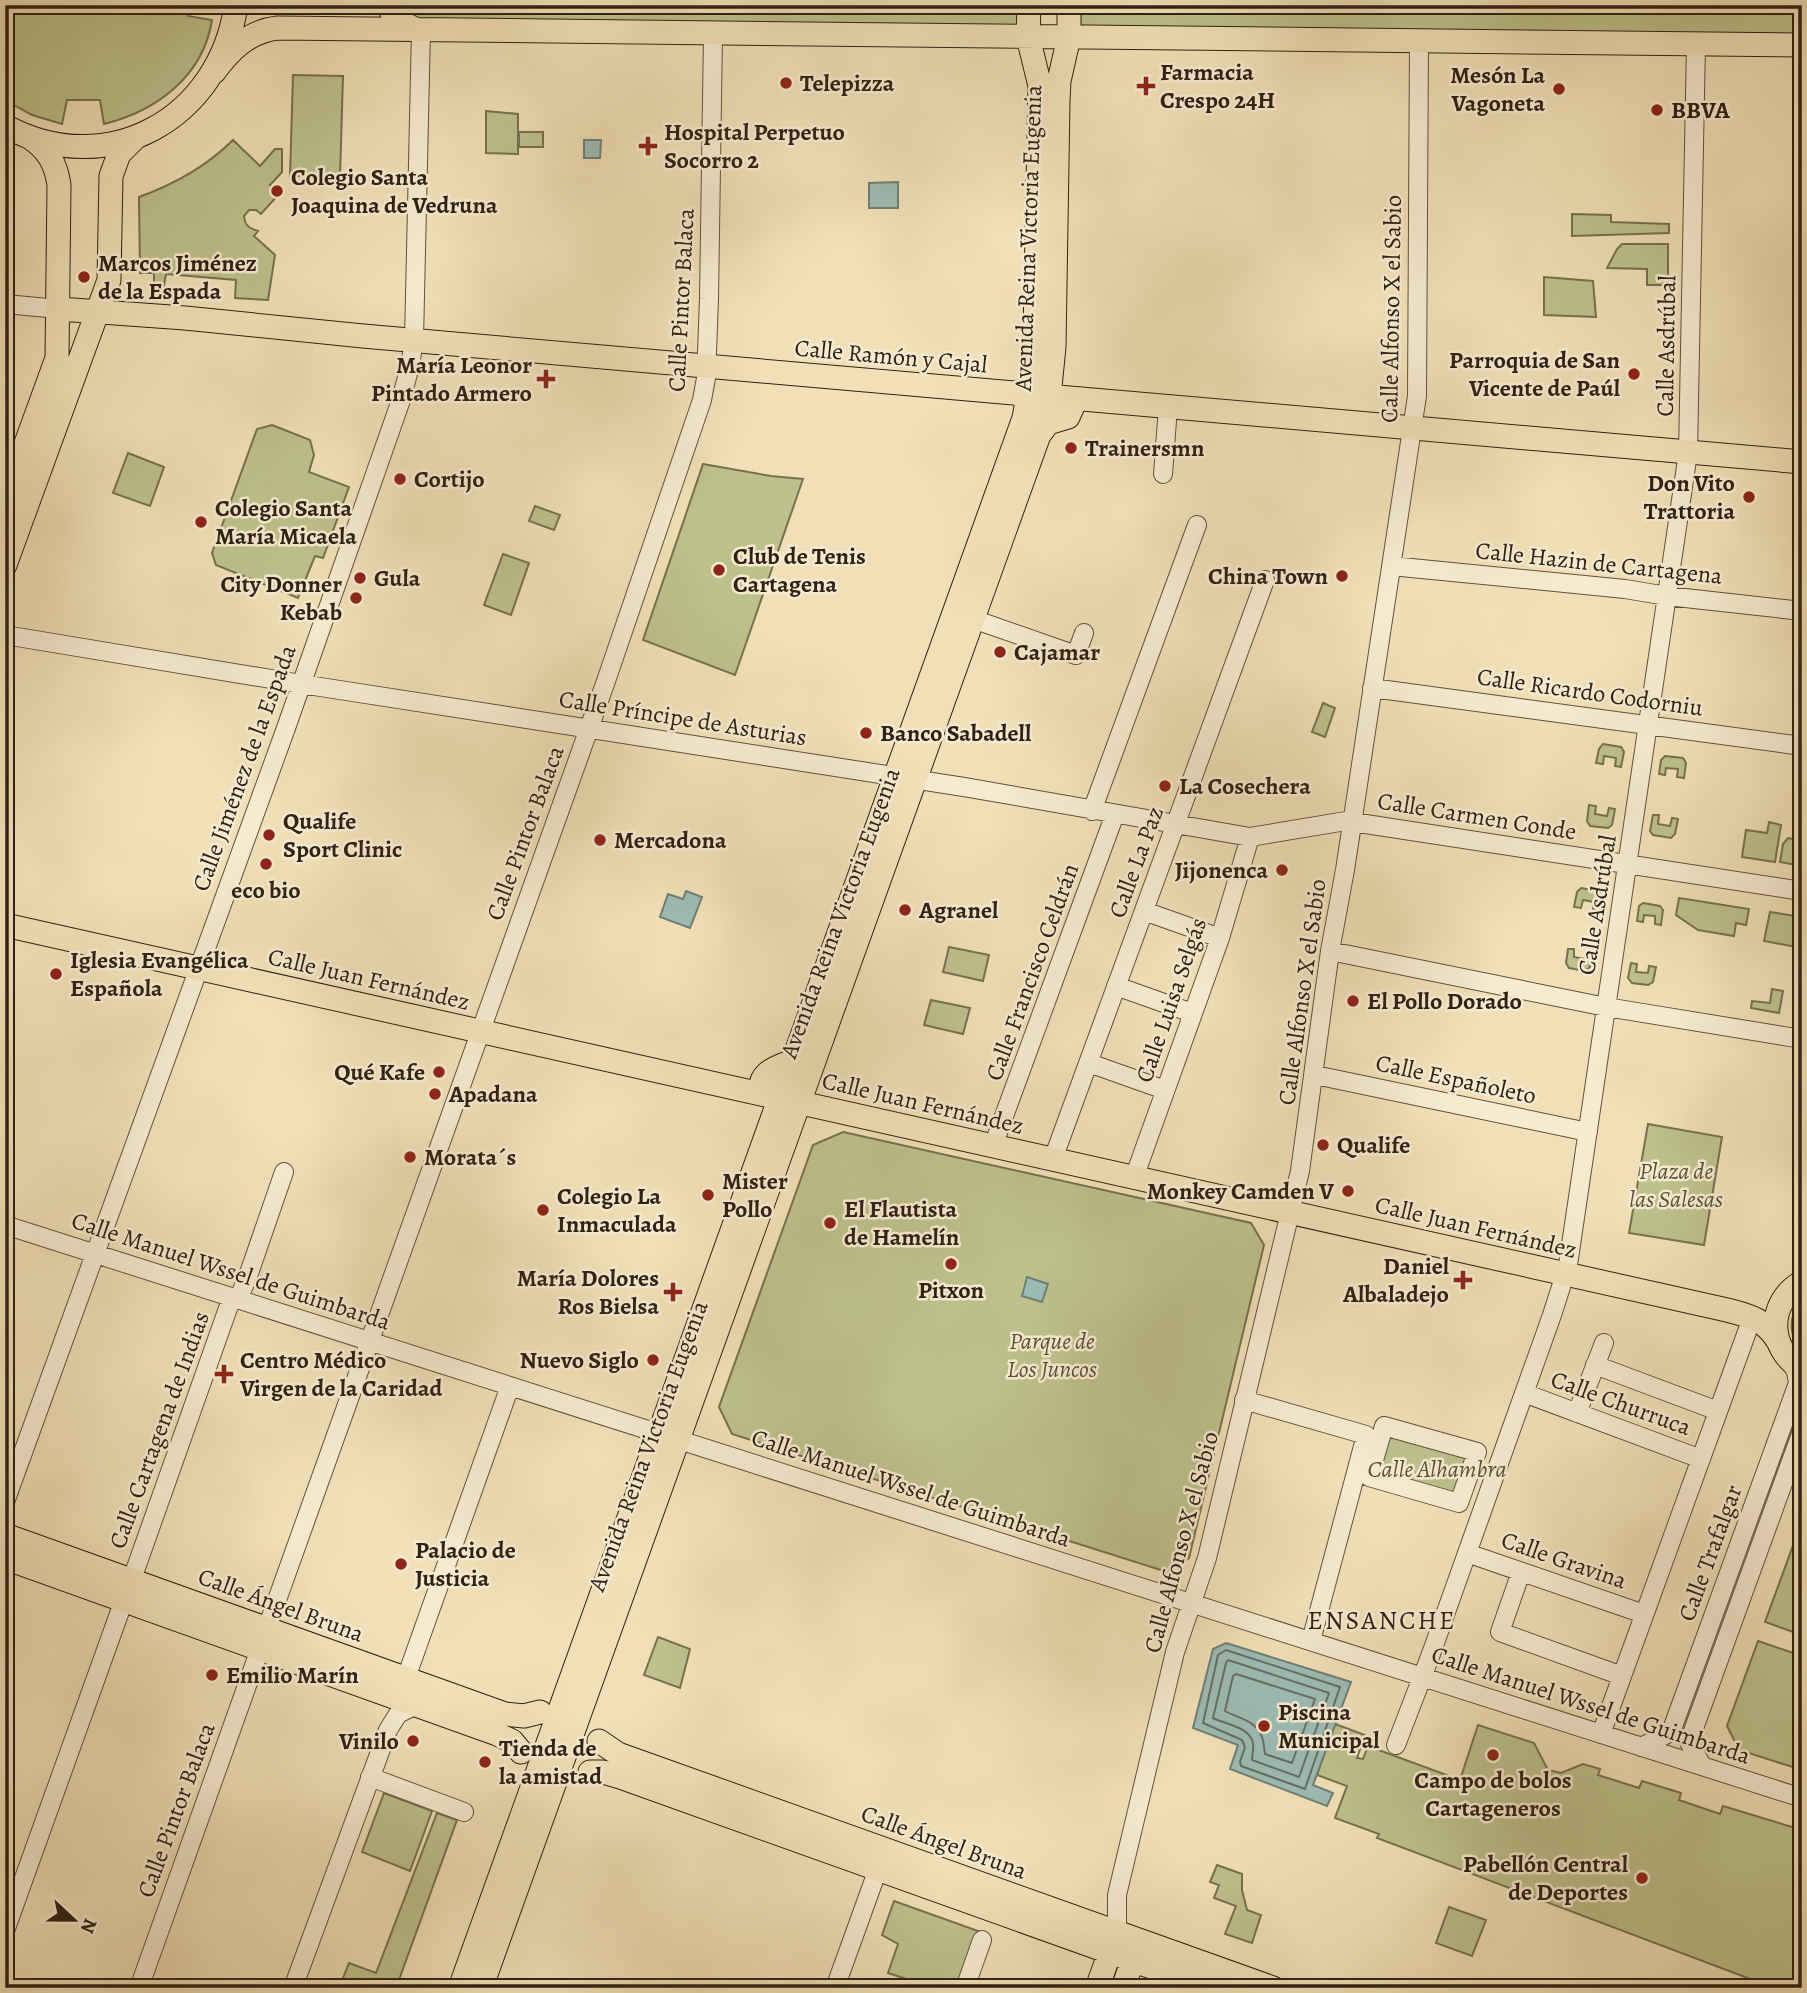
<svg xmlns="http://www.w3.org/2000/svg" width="1807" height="1993" font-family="Alegreya,serif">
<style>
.green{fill:#bdc18c;stroke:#767150;stroke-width:2}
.water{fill:#9cbcb5;stroke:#707e75;stroke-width:2}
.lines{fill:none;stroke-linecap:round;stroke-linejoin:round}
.shore{stroke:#666e64;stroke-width:2}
.minor-casing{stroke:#60513d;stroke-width:20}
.major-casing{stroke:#2f2114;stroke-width:25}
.minor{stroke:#f6ebd0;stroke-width:18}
.major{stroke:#f1e0b7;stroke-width:23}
.poi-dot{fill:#8f2418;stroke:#f6ebd0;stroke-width:2.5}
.labels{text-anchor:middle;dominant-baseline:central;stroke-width:5;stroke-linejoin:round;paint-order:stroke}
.poi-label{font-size:24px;font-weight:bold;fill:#2f2114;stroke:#f6ebd0;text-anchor:start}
.street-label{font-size:24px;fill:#2f2114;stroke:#f6ebd0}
.park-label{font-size:24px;font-style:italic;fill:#5a5138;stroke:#f6ebd0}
.neighbourhood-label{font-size:26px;letter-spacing:2px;fill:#2f2114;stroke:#f6ebd0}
</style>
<rect width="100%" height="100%" fill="#f1e0b7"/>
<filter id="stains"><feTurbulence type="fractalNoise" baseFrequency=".00286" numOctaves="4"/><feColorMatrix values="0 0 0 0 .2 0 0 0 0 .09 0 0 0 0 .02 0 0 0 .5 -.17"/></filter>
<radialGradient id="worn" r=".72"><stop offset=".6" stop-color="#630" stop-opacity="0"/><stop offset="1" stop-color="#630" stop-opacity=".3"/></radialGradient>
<path class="green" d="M 5,5 L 188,5 L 188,16 L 212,20 C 203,77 156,111 104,124 L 100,100 L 67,100 L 62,124 L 32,115 L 5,100 Z
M 388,5 L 1029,5 L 1028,37 L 418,30 Z
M 1069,5 L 1802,5 L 1802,45 L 1069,37 Z
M 293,75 L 343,76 L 340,177 L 290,176 Z
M 486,111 L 518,114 L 518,154 L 486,153 Z
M 519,132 L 543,132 L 543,147 L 519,147 Z
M 233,140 L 260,166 L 275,149 L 282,149 L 282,172 L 270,185 L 279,194 L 261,214 L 256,210 L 249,210 L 244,216 C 245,226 249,228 258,231 L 254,236 L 275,255 L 268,300 L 235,298 L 236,280 L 166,274 L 163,291 L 154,290 L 154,273 L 140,273 L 139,197 C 175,184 206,167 233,140 Z
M 1572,214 L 1611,215 L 1611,222 L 1669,224 L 1669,233 L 1572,236 Z
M 1622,244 L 1668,244 L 1668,285 L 1647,285 L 1647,269 L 1607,268 L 1617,249 Z
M 1544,277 L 1593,281 L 1596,317 L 1544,315 Z
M 272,425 L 310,440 L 314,455 L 309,472 L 349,487 L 323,558 L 315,556 L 298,598 L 216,565 L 212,553 L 257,429 Z
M 128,453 L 164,467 L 150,506 L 113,493 Z
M 703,464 L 771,476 L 803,479 L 735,675 L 643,640 Z
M 535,506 L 560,515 L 554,530 L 529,521 Z
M 503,554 L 529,563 L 511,615 L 484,605 Z
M 1323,703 L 1335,708 L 1325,737 L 1312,732 Z
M 1603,744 L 1621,747 L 1624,752 L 1621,767 L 1615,766 L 1616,758 L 1604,756 L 1603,764 L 1596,763 L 1599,749 Z
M 1665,756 L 1683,758 L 1686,763 L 1684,778 L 1677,777 L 1678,769 L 1666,768 L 1665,775 L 1659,774 L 1661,760 Z
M 1589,805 L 1596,806 L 1595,814 L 1607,816 L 1609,808 L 1615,809 L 1612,825 L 1608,828 L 1590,826 L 1587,821 Z
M 1653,815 L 1659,815 L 1658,824 L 1670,826 L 1672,818 L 1678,819 L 1675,834 L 1671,838 L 1653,835 L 1650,831 Z
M 1769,822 L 1781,825 L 1775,862 L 1742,857 L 1746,830 L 1767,833 Z
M 1788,838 L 1802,841 L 1802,866 L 1780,862 L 1783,844 Z
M 1581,888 L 1598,891 L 1601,896 L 1599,911 L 1593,910 L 1594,902 L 1583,900 L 1581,908 L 1574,907 L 1577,892 Z
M 1679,898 L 1749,909 L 1746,925 L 1736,923 L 1734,936 L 1698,930 L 1676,915 Z
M 1643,903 L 1660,906 L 1663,910 L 1661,925 L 1655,924 L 1655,916 L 1644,915 L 1643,922 L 1637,921 L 1639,906 Z
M 1770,912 L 1802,917 L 1802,948 L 1764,941 Z
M 949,947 L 989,955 L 983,981 L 943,972 Z
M 1568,949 L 1574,949 L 1574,957 L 1585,959 L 1587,951 L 1593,952 L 1590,967 L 1585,971 L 1569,968 L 1566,963 Z
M 1631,963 L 1637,964 L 1636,972 L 1648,973 L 1649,966 L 1656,967 L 1653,982 L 1648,985 L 1632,983 L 1628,978 Z
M 1772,989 L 1783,991 L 1779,1013 L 1751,1008 L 1752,1001 L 1770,1003 Z
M 931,1000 L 970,1008 L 963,1034 L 924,1025 Z
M 1648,1124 L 1722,1137 L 1704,1245 L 1629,1233 Z
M 843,1132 L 1251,1223 L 1264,1245 L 1189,1558 L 1167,1572 L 732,1434 L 719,1407 L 813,1145 Z
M 1802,1301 L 1802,1350 C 1788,1335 1788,1316 1802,1301 Z
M 1384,1426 L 1477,1452 L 1459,1503 L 1369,1477 Z
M 1802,1521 L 1802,1635 L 1765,1622 Z
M 658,1637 L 690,1649 L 680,1688 L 644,1675 Z
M 1758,1641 L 1802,1656 L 1802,1723 L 1798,1734 L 1802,1736 L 1802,1770 L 1739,1750 L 1727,1726 Z
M 1335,1724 L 1365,1735 L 1357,1758 L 1363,1759 L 1368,1746 L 1460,1780 L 1478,1725 L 1534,1743 L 1548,1770 L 1561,1773 L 1583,1764 L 1600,1769 L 1598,1775 L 1639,1788 L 1642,1781 L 1681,1793 L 1679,1800 L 1720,1814 L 1723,1806 L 1802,1830 L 1802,1988 L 1774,1988 L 1377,1838 L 1379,1834 L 1335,1818 L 1347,1786 L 1317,1775 Z
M 384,1793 L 432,1811 L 410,1871 L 362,1852 Z
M 437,1813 L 457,1820 L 396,1988 L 339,1988 L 349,1963 L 376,1973 Z
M 1217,1865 L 1242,1874 L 1242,1890 L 1247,1910 L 1261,1915 L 1252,1943 L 1225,1934 L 1236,1906 L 1214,1898 L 1219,1885 L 1210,1882 Z
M 894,1901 L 981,1932 L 960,1988 L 934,1988 L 888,1973 L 898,1944 L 882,1935 Z
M 1449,1907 L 1486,1920 L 1472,1956 L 1436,1943 Z"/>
<path class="water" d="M 1532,5 L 1583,5 L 1583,13 L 1532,13 Z
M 584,140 L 601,140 L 600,158 L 584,158 Z
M 898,182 L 898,208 L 869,208 L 869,183 Z
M 686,891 L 702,897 L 690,928 L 660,917 L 668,894 L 683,899 Z
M 1027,1277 L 1048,1284 L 1042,1302 L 1022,1296 Z
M 1226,1643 L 1351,1682 L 1313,1785 L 1333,1793 L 1327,1806 L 1230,1769 L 1238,1745 L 1193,1728 L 1213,1649 Z"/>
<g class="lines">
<path class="shore" d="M 1226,1650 L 1340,1687 L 1305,1789 L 1241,1766 L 1240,1762 L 1245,1747 L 1242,1740 L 1203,1723 L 1218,1655 Z
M 1228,1660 L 1329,1693 L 1299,1777 L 1252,1760 C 1252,1755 1254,1749 1253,1743 C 1250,1727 1225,1724 1213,1718 L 1226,1663 Z
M 1236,1674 L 1315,1699 L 1292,1763 L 1265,1754 C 1264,1749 1264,1742 1262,1737 C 1256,1720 1239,1719 1225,1711 L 1233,1676 Z"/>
<g class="minor-casing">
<path id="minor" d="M 5,304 L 59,309
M 1163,474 L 1168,407
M 1391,566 L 1625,589 L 1667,596 L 1802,611
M 973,619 L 1076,655 L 1084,633
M 5,635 L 301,684 L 964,787 L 1250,837 L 1346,821 L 1802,891
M 1372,688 L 1802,746
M 1092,811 L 1197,525
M 1144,911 L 1220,938
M 1330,951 L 1606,1007 L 1802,1039
M 1116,986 L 1192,1013
M 1089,1063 L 1165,1090
M 1315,1075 L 1588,1132
M 993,1146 L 1115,814
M 1053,1159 L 1265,580
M 1134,1178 L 1220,938 L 1250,837
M 5,1225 L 1802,1798
M 238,1299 L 247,1279 L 284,1172
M 1595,1365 L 1718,1411
M 1524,1393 L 1701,1459
M 1244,1400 L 1366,1435 L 1311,1641
M 1577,1413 L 1604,1343
M 1384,1426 L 1477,1452 L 1459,1503 L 1369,1477 Z
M 5,1502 L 286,728 L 401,400 L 410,366 L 414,340 L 421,30
M 1467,1553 L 1644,1614
M 1521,1572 L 1500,1632 L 1622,1676
M 132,1579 L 232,1297
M 267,1628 L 606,681 L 702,400 L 706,378 L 709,299 L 713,33
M 406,1678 L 510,1386
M 1601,1734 L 1752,1318
M 1396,1745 L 1431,1654 L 1552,1315 L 1568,1265 L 1688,453 L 1696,44
M 1641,1747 L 1671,1732 L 1798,1383 L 1796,1372 L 1790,1361
M 1702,1766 L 1689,1742 L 1802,1431
M 370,1777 L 464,1812
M 5,1931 L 124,1600
M 1117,1932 L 1117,1895 L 1175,1652 L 1207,1558 L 1300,1171 L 1330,951 L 1345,870 L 1417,396 L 1419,41
M 139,1988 L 260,1649
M 293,1988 L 388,1730 L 398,1714 L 416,1705
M 835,1988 L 878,1869
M 965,1988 L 982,1940"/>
</g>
<g class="major-casing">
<path id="major" d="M 388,5 C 393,18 404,24 417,30
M 214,72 C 230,50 249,31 278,28 L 1802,45
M 5,126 C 108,182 220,118 236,5
M 59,309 L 185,318 L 363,336 L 1802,462
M 1039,435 L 1048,423 L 1068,417 L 1073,406 L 1069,398
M 5,501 L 57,358 L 59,185 C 56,164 48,149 29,137
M 5,565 L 109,280 L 111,176 L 119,154 L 136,137
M 5,925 L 1727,1310 C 1751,1316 1765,1320 1778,1341
M 762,1094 C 756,1071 779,1067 795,1060
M 1802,1282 C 1767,1302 1767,1349 1802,1369
M 5,1535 L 505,1714 L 524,1716 L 540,1712
M 5,1558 L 497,1734 L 512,1741 L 521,1752
M 599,1741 L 618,1754 L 1273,1988
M 590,1772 L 603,1772 L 620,1777 L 1210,1988
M 460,1988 L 1024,418 L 1033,368 L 1035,334 L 1040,86 L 1028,37 L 1029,5
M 481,1988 L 1044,421 L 1049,397 L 1054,347 L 1058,101 L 1059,81 L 1069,37 L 1069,5
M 1097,1988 L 1115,1938
M 1123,1988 L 1137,1948"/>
</g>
<use href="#minor" class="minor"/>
<use href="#major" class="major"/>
</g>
<g class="poi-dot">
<circle cx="786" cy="83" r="7"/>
<path d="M1142.5 75.5h7v7h7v7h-7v7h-7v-7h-7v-7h7z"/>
<circle cx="1559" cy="89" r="7"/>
<circle cx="1657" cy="110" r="7"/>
<path d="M644.5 135.5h7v7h7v7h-7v7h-7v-7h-7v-7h7z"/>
<circle cx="277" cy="191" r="7"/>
<circle cx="84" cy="277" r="7"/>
<circle cx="1634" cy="374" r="7"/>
<path d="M542.5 368.5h7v7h7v7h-7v7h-7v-7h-7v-7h7z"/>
<circle cx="1071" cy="448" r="7"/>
<circle cx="400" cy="479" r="7"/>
<circle cx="1749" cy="497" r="7"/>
<circle cx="201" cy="522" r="7"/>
<circle cx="719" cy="570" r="7"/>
<circle cx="1342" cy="576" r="7"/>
<circle cx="360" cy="578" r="7"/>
<circle cx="356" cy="598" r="7"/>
<circle cx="1000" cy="652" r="7"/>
<circle cx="866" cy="733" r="7"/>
<circle cx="1165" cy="786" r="7"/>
<circle cx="269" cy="835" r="7"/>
<circle cx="600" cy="840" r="7"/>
<circle cx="266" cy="864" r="7"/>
<circle cx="1282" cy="870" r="7"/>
<circle cx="905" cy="910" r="7"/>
<circle cx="56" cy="974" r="7"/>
<circle cx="1353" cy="1001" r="7"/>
<circle cx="439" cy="1072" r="7"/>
<circle cx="435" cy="1094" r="7"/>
<circle cx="1323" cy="1145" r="7"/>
<circle cx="410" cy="1157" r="7"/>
<circle cx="1348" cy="1191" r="7"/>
<circle cx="708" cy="1195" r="7"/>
<circle cx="543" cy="1210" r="7"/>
<circle cx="830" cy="1223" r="7"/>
<circle cx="951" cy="1264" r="7"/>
<path d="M1459.5 1269.5h7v7h7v7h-7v7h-7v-7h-7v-7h7z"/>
<path d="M669.5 1281.5h7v7h7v7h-7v7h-7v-7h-7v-7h7z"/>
<circle cx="653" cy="1360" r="7"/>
<path d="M220.5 1363.5h7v7h7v7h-7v7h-7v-7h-7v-7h7z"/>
<circle cx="401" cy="1564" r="7"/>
<circle cx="212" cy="1675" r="7"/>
<circle cx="1264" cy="1726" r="7"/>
<circle cx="413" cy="1741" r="7"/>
<circle cx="1493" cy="1755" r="7"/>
<circle cx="485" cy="1762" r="7"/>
<circle cx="1642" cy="1878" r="7"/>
</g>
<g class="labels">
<g class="poi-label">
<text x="1160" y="72">Farmacia<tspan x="1160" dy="28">Crespo 24H</tspan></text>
<text x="1545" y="75" text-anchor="end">Mesón La<tspan x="1545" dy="28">Vagoneta</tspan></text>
<text x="800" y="83">Telepizza</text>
<text x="1671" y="110">BBVA</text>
<text x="664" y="132">Hospital Perpetuo<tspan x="664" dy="28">Socorro 2</tspan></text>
<text x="291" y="177">Colegio Santa<tspan x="291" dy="28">Joaquina de Vedruna</tspan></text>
<text x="98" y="263">Marcos Jiménez<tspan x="98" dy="28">de la Espada</tspan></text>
<text x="1620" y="360" text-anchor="end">Parroquia de San<tspan x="1620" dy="28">Vicente de Paúl</tspan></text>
<text x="532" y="365" text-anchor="end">María Leonor<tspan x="532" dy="28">Pintado Armero</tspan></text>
<text x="1085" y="448">Trainersmn</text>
<text x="414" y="479">Cortijo</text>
<text x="1735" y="483" text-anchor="end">Don Vito<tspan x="1735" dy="28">Trattoria</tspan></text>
<text x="215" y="508">Colegio Santa<tspan x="215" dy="28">María Micaela</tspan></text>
<text x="733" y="556">Club de Tenis<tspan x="733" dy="28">Cartagena</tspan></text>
<text x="1328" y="576" text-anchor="end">China Town</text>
<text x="374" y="578">Gula</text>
<text x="342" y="584" text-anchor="end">City Donner<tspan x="342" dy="28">Kebab</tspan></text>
<text x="1014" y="652">Cajamar</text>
<text x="880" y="733">Banco Sabadell</text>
<text x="1179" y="786">La Cosechera</text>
<text x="283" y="821">Qualife<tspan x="283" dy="28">Sport Clinic</tspan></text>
<text x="614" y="840">Mercadona</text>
<text x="1268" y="870" text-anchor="end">Jijonenca</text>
<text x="266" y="890" text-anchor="middle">eco bio</text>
<text x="919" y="910">Agranel</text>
<text x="70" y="960">Iglesia Evangélica<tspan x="70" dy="28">Española</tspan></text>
<text x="1367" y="1001">El Pollo Dorado</text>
<text x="425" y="1072" text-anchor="end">Qué Kafe</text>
<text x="449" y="1094">Apadana</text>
<text x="1337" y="1145">Qualife</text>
<text x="424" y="1157">Morata´s</text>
<text x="722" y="1181">Mister<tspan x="722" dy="28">Pollo</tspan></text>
<text x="1334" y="1191" text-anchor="end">Monkey Camden V</text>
<text x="557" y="1196">Colegio La<tspan x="557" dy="28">Inmaculada</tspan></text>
<text x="844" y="1209">El Flautista<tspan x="844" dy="28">de Hamelín</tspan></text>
<text x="1449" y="1266" text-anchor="end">Daniel<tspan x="1449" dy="28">Albaladejo</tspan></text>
<text x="659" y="1278" text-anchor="end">María Dolores<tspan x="659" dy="28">Ros Bielsa</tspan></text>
<text x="951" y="1290" text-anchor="middle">Pitxon</text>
<text x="240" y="1360">Centro Médico<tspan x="240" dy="28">Virgen de la Caridad</tspan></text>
<text x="639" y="1360" text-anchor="end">Nuevo Siglo</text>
<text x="415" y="1550">Palacio de<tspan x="415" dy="28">Justicia</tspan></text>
<text x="226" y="1675">Emilio Marín</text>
<text x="1278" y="1712">Piscina<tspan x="1278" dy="28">Municipal</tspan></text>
<text x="399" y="1741" text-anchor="end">Vinilo</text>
<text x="499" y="1748">Tienda de<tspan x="499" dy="28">la amistad</tspan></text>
<text x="1493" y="1780" text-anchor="middle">Campo de bolos<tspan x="1493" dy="28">Cartageneros</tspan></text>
<text x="1628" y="1864" text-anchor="end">Pabellón Central<tspan x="1628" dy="28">de Deportes</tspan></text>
</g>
<g class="street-label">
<text transform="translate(1028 238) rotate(-88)">Avenida Reina Victoria Eugenia</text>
<text transform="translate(681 300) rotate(-87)">Calle Pintor Balaca</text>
<text transform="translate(1391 309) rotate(-89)">Calle Alfonso X el Sabio</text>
<text transform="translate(1666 346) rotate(-89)">Calle Asdrúbal</text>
<text transform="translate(891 356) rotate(5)">Calle Ramón y Cajal</text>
<text transform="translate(1599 563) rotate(6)">Calle Hazin de Cartagena</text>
<text transform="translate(1590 692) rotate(8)">Calle Ricardo Codorniu</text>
<text transform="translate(683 718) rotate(9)">Calle Príncipe de Asturias</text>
<text transform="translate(244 768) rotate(-70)">Calle Jiménez de la Espada</text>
<text transform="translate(1477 816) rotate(9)">Calle Carmen Conde</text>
<text transform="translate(525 833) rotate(-70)">Calle Pintor Balaca</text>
<text transform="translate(1136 862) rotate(-70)">Calle La Paz</text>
<text transform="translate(1597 905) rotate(-81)">Calle Asdrúbal</text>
<text transform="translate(840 913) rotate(-70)">Avenida Reina Victoria Eugenia</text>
<text transform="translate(1032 972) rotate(-70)">Calle Francisco Celdrán</text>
<text transform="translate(369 979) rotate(13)">Calle Juan Fernández</text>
<text transform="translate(1302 992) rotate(-82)">Calle Alfonso X el Sabio</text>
<text transform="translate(1171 1000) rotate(-71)">Calle Luisa Selgás</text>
<text transform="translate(1456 1079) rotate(12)">Calle Españoleto</text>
<text transform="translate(923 1103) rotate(13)">Calle Juan Fernández</text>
<text transform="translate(1476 1227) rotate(13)">Calle Juan Fernández</text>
<text transform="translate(231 1271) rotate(18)">Calle Manuel Wssel de Guimbarda</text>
<text transform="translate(1621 1403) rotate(20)">Calle Churruca</text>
<text transform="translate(159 1430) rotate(-70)">Calle Cartagena de Indias</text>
<text transform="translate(648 1446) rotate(-70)">Avenida Reina Victoria Eugenia</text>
<text transform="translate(911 1488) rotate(18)">Calle Manuel Wssel de Guimbarda</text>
<text transform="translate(1181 1542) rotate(-75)">Calle Alfonso X el Sabio</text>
<text transform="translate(1710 1553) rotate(-70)">Calle Trafalgar</text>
<text transform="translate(1564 1560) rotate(19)">Calle Gravina</text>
<text transform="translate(281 1605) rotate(20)">Calle Ángel Bruna</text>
<text transform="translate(1591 1705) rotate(18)">Calle Manuel Wssel de Guimbarda</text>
<text transform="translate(176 1810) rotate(-70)">Calle Pintor Balaca</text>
<text transform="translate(944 1842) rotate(20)">Calle Ángel Bruna</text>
</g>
<g class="park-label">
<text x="1676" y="1171">Plaza de<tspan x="1676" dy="28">las Salesas</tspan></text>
<text x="1052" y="1341">Parque de<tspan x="1052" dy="28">Los Juncos</tspan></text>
<text x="1437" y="1469">Calle Alhambra</text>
</g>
<g class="neighbourhood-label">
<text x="1382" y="1620">ENSANCHE</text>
</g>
</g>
<rect width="1807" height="1993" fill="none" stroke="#f1e0b7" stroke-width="28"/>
<rect x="7" y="7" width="1793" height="1979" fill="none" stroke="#2f2114" stroke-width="3.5"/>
<rect x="14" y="14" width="1779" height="1965" fill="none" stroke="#2f2114" stroke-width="2"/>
<g transform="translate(74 1920) rotate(112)" stroke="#f6ebd0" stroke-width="5" paint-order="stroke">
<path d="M0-5L12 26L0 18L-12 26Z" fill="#2f2114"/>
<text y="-10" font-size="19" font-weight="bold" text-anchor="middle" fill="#2f2114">N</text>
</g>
<rect width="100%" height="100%" filter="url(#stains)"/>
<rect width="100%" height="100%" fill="url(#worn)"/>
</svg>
